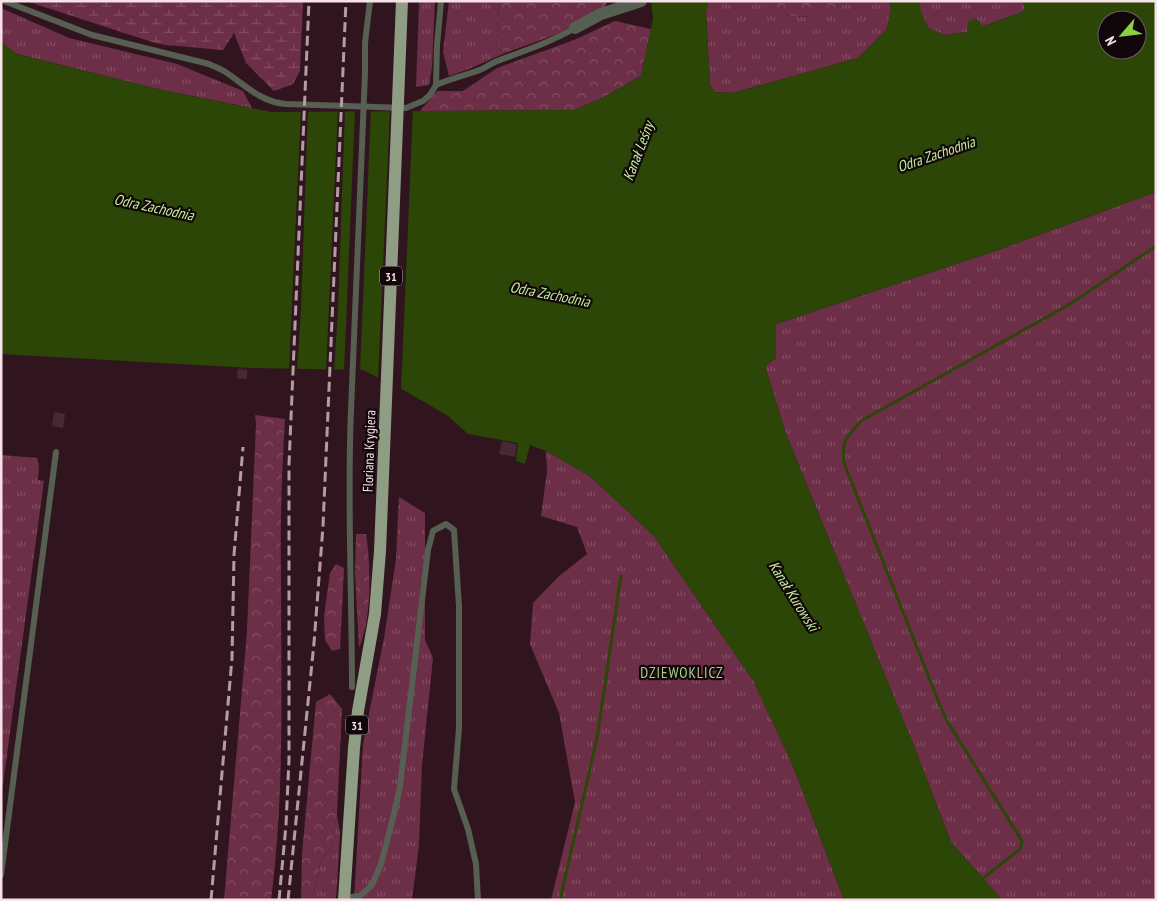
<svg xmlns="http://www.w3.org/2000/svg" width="1157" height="901" font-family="'PT Sans Narrow',sans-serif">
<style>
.grass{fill:url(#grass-tufts)}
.forest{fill:url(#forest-crowns)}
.wetland{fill:url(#wetland-marsh)}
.water{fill:#2b4606;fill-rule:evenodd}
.pier{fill:#30151f}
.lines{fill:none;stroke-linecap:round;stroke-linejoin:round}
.stream{stroke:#2b4606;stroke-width:3}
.building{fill:#462933}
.lane{stroke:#575e52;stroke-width:6}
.street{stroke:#575e52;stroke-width:12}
.primary{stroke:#8f9d84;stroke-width:12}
.rail{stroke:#b39ca4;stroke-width:3;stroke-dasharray:10 5;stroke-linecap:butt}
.lane-bridge{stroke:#575e52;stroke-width:6}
.primary-bridge{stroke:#8f9d84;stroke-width:12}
.labels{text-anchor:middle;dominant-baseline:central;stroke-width:4.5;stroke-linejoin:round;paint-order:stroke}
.shield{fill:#110609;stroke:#b1a0a5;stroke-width:1}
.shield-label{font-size:12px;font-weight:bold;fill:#f6e2e8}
.street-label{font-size:14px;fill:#f6e2e8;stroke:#110609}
.water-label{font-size:15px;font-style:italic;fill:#c2ef98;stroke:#110609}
.neighbourhood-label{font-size:15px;letter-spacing:1px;fill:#abcf8a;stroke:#110609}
</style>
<defs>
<pattern id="grass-tufts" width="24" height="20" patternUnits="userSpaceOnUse" patternTransform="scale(1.25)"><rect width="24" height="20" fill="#6d2f47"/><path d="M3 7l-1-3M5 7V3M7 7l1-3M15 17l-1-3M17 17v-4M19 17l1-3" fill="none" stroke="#824d62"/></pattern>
<pattern id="forest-crowns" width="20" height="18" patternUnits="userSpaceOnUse" patternTransform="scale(1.25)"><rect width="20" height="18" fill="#6d2f47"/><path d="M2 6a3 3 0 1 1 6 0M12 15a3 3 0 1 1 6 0" fill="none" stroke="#824d62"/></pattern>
<pattern id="wetland-marsh" width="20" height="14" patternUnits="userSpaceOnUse" patternTransform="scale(1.25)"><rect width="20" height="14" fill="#6d2f47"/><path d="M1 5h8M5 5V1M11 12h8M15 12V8" fill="none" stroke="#824d62"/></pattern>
</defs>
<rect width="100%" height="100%" fill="#30151f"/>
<path class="grass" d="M 419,1 L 435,1 L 432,67 L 429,85 L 416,87 Z
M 449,1 L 502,1 L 499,6 L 496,47 L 505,53 L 469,69 L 449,76 L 443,52 Z
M 708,1 L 769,1 L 790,17 L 814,16 L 851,1 L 889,1 L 891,8 L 887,29 L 858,58 L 733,93 L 714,92 L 710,85 L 706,13 Z
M 920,1 L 1023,1 L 1025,11 L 967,32 L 945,35 L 928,28 L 919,7 Z
M 1,8 L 69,38 L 177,64 L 243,91 L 252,108 L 162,90 L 17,54 L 1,42 Z
M 1156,192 L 1156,900 L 1002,900 L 951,842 L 914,746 L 786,434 L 765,366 L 776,358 L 776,324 L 1001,249 Z
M 546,451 L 590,476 L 654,536 L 754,682 L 793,766 L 844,900 L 551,900 L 575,802 L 559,713 L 530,644 L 533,603 L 558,577 L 587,554 L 577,527 L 541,516 L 547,472 Z
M 1,455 L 37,458 L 39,466 L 38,480 L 44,481 L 1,799 Z
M 399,497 L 425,513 L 425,640 L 433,658 L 422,765 L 419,845 L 412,900 L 354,900 L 363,744 L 384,638 L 396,559 Z
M 337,814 L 340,834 L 336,900 L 312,900 L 321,861 L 332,845 Z"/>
<path class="forest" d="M 502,1 L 607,1 L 605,7 L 560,33 L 505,53 L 496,47 L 499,6 Z
M 769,1 L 851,1 L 814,16 L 790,17 Z
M 615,21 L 651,29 L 641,76 L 604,97 L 575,110 L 420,111 L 437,91 L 463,91 L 497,68 L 574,40 Z
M 255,415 L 285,419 C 282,471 280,522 281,574 C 281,683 285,792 271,900 L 224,900 L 247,631 L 256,424 Z
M 356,534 L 366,534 C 371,565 372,619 359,648 L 355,573 Z
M 336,564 L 344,568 L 340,649 L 332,651 L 325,640 L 324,616 L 330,573 Z
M 330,694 L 342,709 L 337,814 L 332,845 L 321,861 L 312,900 L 301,900 L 302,854 L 316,702 Z"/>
<path class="wetland" d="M 26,1 L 303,1 L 300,71 L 293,84 L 274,91 L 246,63 L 234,33 L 223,50 L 166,45 L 155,43 Z"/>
<path class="water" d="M 651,1 L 708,1 L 706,13 L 710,85 L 714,92 L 733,93 L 858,58 L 887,29 L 891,8 L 889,1 L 920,1 L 919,7 L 928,28 L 945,35 L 967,32 L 968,22 L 976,18 L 983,26 L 1025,11 L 1023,1 L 1156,1 L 1156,192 L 1001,249 L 776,324 L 776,358 L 765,366 L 786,434 L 914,746 L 951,842 L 1002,900 L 844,900 L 793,766 L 754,682 L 654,536 L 590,476 L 546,451 L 530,445 L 525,464 L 516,461 L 518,443 L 468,434 L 448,416 L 407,392 L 363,370 L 252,368 L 1,354 L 1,42 L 17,54 L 162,90 L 271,112 L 575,110 L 604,97 L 641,76 L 653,19 ZM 1107,20 L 1137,20 L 1137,50 L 1107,50 Z"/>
<path class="pier" d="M 413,108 L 401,391 L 378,380 L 390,109 Z
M 301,109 L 308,109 L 301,309 L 297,371 L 289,371 Z
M 338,109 L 345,109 L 338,309 L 334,372 L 326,372 Z
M 355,109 L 371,109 L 360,372 L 344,372 Z"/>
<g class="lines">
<path class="stream" d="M 981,880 L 1020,849 L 1022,841 L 947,721 L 939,703 L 844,463 C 842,440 845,438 861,421 L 1070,304 L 1156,246
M 560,900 L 597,738 L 621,576"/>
</g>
<path class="building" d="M 238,369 L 247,370 L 247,379 L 237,378 Z
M 54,412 L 65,414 L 63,428 L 52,426 Z
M 502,441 L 517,444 L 515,457 L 499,454 Z"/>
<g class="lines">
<path class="lane" d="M 4,1 L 92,35 L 209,64 C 215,67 222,69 227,73 C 246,86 261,102 286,104 L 406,108 L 423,101 L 430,95 L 436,85 L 437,45 L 441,1
M 365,73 L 365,43 L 370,1
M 436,85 C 450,79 463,76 477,71 C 484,69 490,64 497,61 C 524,51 551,42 575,28
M 351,410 C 347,502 352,595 352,687
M 1,875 L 56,452
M 344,898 L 360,896 L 372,885 L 381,864 L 395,810 L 400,786 L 428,550 L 433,531 L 446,524 L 454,530 L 459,606 L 459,728 L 454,789 L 468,829 L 476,864 L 478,900"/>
<path class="street" d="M 575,28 L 601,14 L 641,1"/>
<path class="primary" d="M 344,900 L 354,748 L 358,711 L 375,614 L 380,551"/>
<path class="rail" d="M 211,900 L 232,658 L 234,555 L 243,447
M 279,900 L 286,825 L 289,760 L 289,464 L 309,1
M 288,900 L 314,643 L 323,526 L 346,1"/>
<path class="lane-bridge" d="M 351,410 L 365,73"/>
<path class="primary-bridge" d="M 380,551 L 402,1"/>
</g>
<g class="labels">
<g class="shield">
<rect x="380" y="266.5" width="22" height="19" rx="4"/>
<rect x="346" y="715.5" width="22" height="19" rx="4"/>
</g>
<g class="shield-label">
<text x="391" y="276">31</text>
<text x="357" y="725">31</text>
</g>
<g class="street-label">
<text transform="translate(369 451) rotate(-88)">Floriana Krygiera</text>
</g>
<g class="water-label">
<text transform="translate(638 151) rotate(-69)">Kanał Leśny</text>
<text transform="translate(936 154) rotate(-19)">Odra Zachodnia</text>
<text transform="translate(154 207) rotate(12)">Odra Zachodnia</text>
<text transform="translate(550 294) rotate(11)">Odra Zachodnia</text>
<text transform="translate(794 596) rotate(58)">Kanał Kurowski</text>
</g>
<g class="neighbourhood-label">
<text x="682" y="672">DZIEWOKLICZ</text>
</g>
</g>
<rect width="1157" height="901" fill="none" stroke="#f6e2e8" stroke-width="5"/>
<g transform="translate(1122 35) rotate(242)"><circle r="24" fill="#110609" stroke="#6d5e62"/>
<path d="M0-4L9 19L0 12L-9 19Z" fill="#8ece43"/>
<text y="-8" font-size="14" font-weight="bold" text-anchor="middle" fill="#f6e2e8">N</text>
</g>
</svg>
